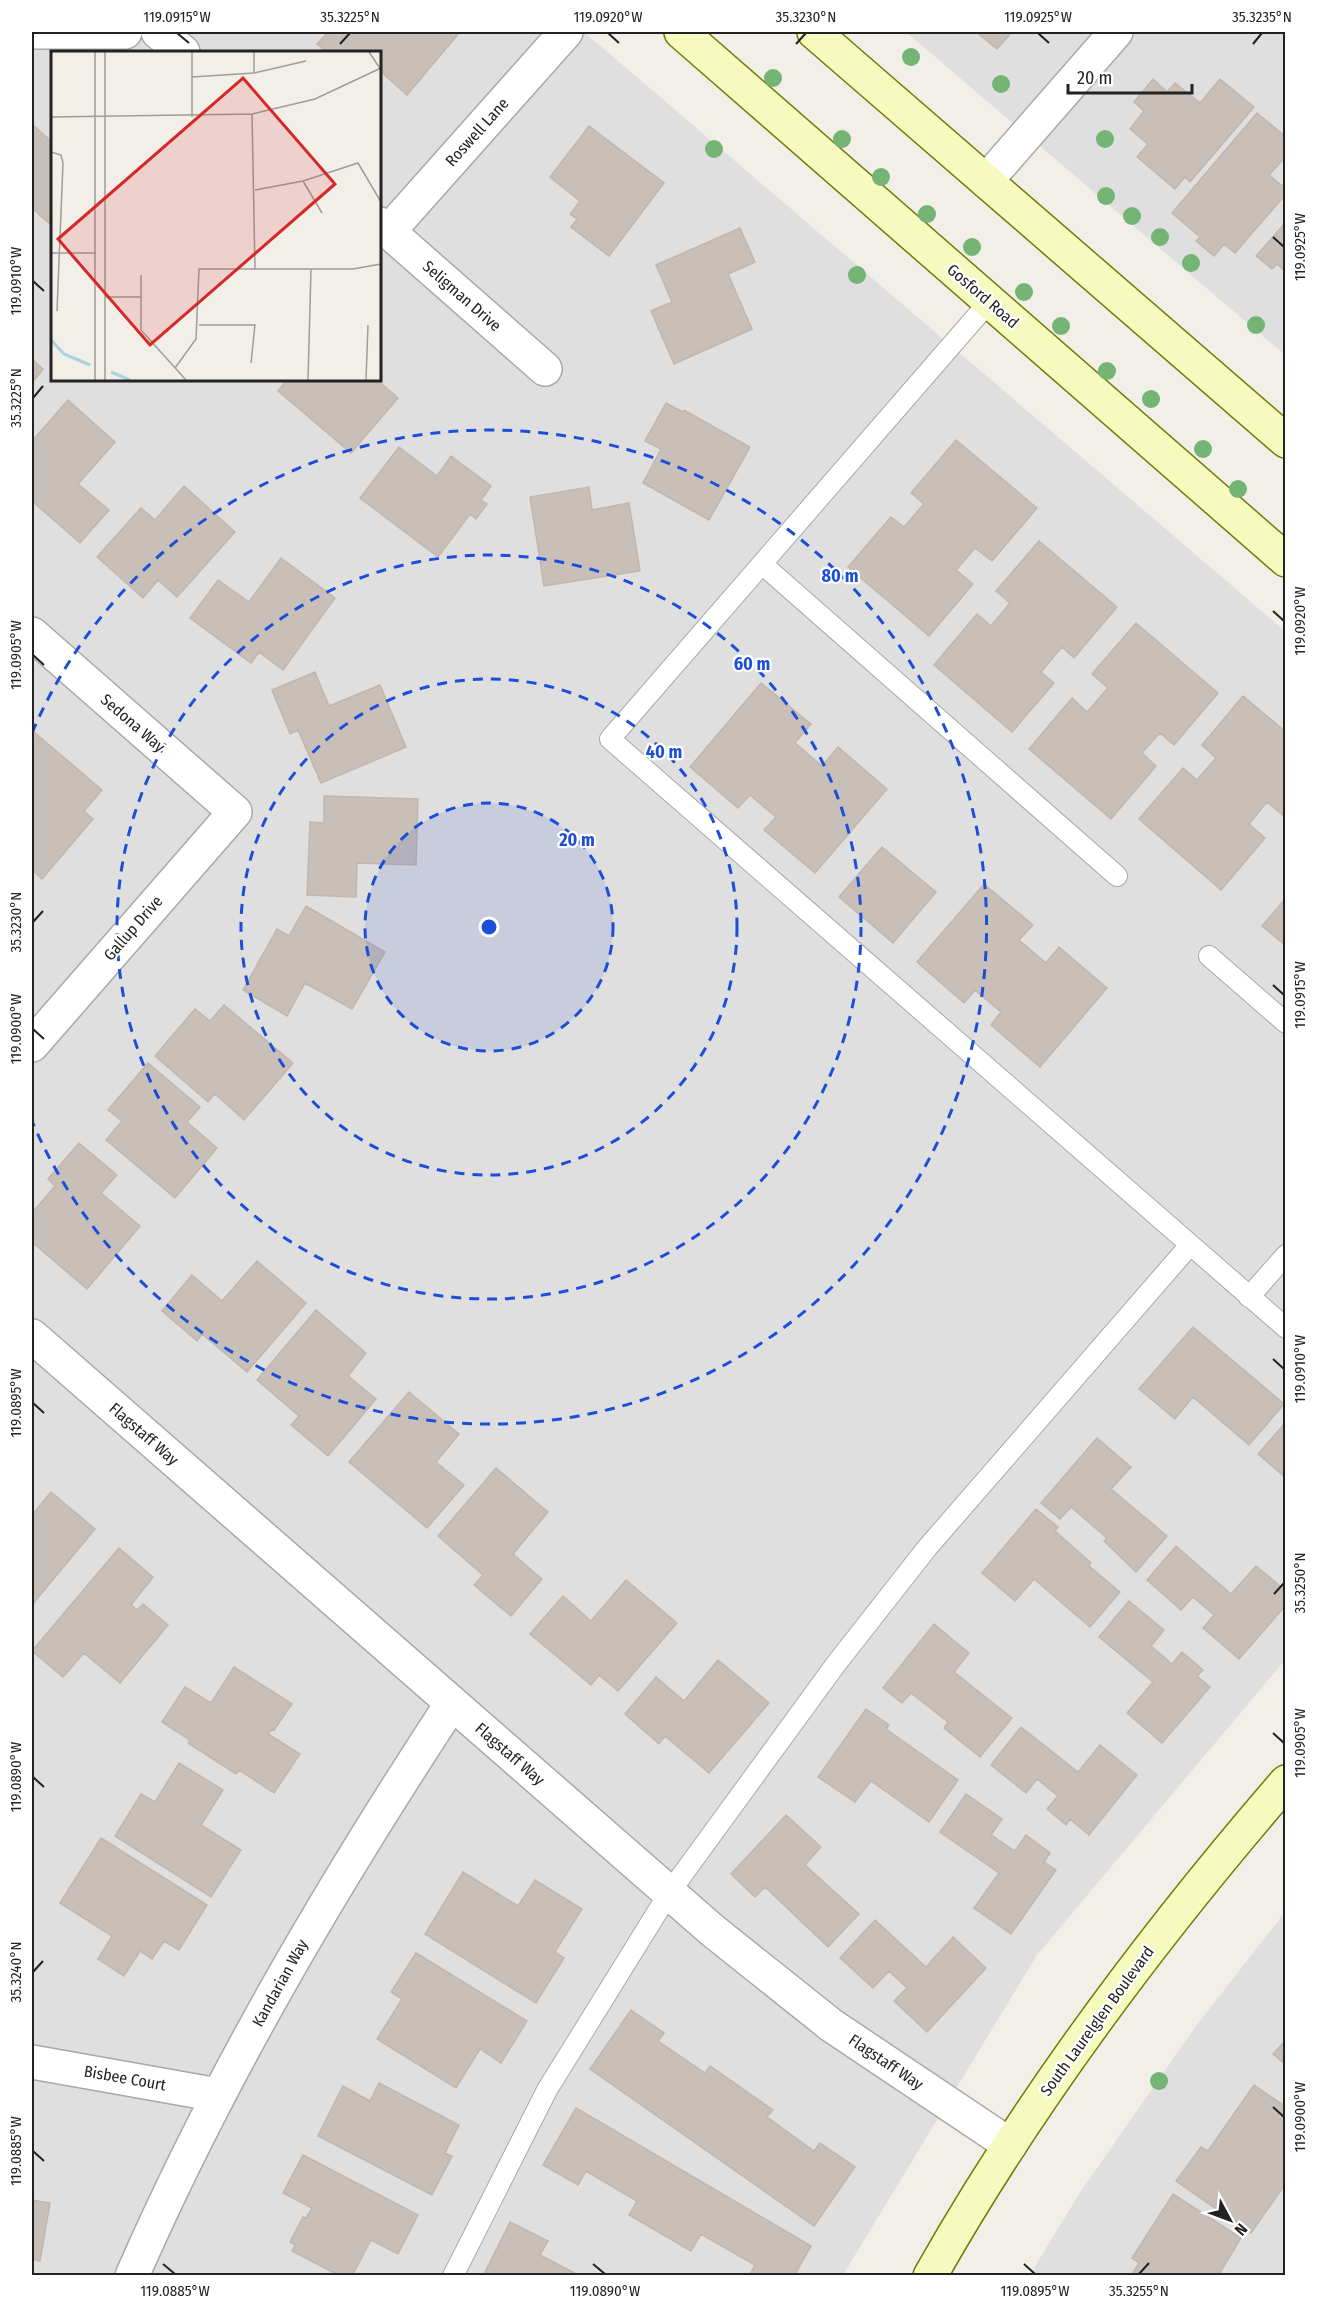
<svg xmlns="http://www.w3.org/2000/svg" width="1317" height="2307" font-family="'Fira Sans Condensed',sans-serif">
<style>
.residential{fill:#e0dfdf;fill-rule:evenodd}
.building{fill:#c7bfb8;stroke:#c4b6ab;stroke-width:1.5}
.lines{fill:none;stroke-linecap:round;stroke-linejoin:round}
.lane-casing{stroke:#a9a9a9;stroke-width:22}
.street-casing{stroke:#a9a9a9;stroke-width:36}
.secondary-casing{stroke:#707d05;stroke-width:36}
.lane{stroke:#fff;stroke-width:20}
.street{stroke:#fff;stroke-width:33}
.secondary{stroke:#f7fabf;stroke-width:33}
.tree{fill:#74b475}
.ticks{fill:none;stroke:#222;stroke-width:2}
.ring{fill:none;stroke:#1d4ed8;stroke-width:3;stroke-dasharray:10 8}
.labels{text-anchor:middle;dominant-baseline:central;stroke-width:4.5;stroke-linejoin:round;paint-order:stroke}
.street-label{font-size:16px;fill:#222;stroke:#fff}
.inset-river{fill:none;stroke:#aad3df;stroke-width:3}
.inset-road{fill:none;stroke:#9f9d99;stroke-width:1.5}
.view{fill:#d62828;fill-opacity:0.15;stroke:#d62828;stroke-width:3}
.inset-edge{fill:none;stroke:#222;stroke-width:3}
.centre{fill:#1d4ed8;stroke:#fff;stroke-width:3}
.ring-label{font-size:18px;text-anchor:middle;font-weight:bold;fill:#1d4ed8;stroke:#fff;stroke-width:4.5;stroke-linejoin:round;paint-order:stroke}
.neatline{fill:none;stroke:#222;stroke-width:2}
.ticks-label{font-size:15px;text-anchor:middle;fill:#222}
</style>
<rect width="100%" height="100%" fill="#f2efe9"/>
<path class="residential" d="M 32,32 L 584,32 L 1285,631 L 1285,1660 L 1037,1955 L 843,2275 L 32,2276 ZM 52,52 L 380,52 L 380,380 L 52,380 Z
M 906,32 L 1285,32 L 1285,355 Z
M 1285,1912 L 1285,2275 L 1029,2276 L 1081,2191 L 1196,2026 Z"/>
<path class="building" d="M 328,32 L 460,32 L 407,95 L 380,71 L 380,52 L 327,52 L 317,44 Z
M 976,32 L 1012,32 L 997,49 Z
M 1153,79 L 1167,92 L 1175,83 L 1200,103 L 1220,79 L 1254,107 L 1190,182 L 1185,177 L 1175,189 L 1137,157 L 1148,144 L 1130,129 L 1144,111 L 1134,102 Z
M 1257,113 L 1286,137 L 1286,156 L 1269,175 L 1286,189 L 1286,194 L 1235,253 L 1224,244 L 1214,256 L 1196,241 L 1200,237 L 1172,213 Z
M 33,125 L 52,142 L 52,226 L 32,208 L 32,127 Z
M 589,126 L 664,183 L 609,256 L 571,227 L 577,219 L 570,214 L 580,201 L 550,177 Z
M 1286,222 L 1286,272 L 1277,264 L 1272,269 L 1256,256 Z
M 740,228 L 755,262 L 728,274 L 752,329 L 674,364 L 651,311 L 672,302 L 656,265 Z
M 32,359 L 43,369 L 32,383 Z
M 287,380 L 377,380 L 398,398 L 351,453 L 278,391 Z
M 68,400 L 115,442 L 78,484 L 109,510 L 80,543 L 32,501 L 32,441 Z
M 666,403 L 683,412 L 684,410 L 750,447 L 709,520 L 643,483 L 661,449 L 645,441 Z
M 956,440 L 1037,508 L 992,561 L 975,548 L 956,570 L 973,584 L 929,636 L 848,567 L 891,517 L 904,527 L 924,504 L 911,493 Z
M 399,447 L 437,476 L 451,456 L 491,486 L 481,500 L 487,504 L 476,519 L 470,514 L 438,557 L 360,498 Z
M 184,486 L 235,532 L 177,597 L 158,580 L 143,598 L 97,557 L 141,508 L 155,520 Z
M 589,487 L 592,510 L 629,503 L 640,571 L 544,586 L 530,497 Z
M 1039,541 L 1117,607 L 1074,658 L 1062,647 L 1041,672 L 1054,683 L 1012,732 L 934,665 L 977,614 L 991,626 L 1010,603 L 996,591 Z
M 281,558 L 335,598 L 283,670 L 259,652 L 251,663 L 190,618 L 218,580 L 249,602 Z
M 1136,623 L 1218,693 L 1174,745 L 1160,733 L 1142,753 L 1156,766 L 1111,819 L 1029,749 L 1072,698 L 1087,712 L 1108,688 L 1092,674 Z
M 315,672 L 329,706 L 380,685 L 406,747 L 321,783 L 298,730 L 290,734 L 272,690 Z
M 761,683 L 811,724 L 795,743 L 822,766 L 838,747 L 887,789 L 815,873 L 764,830 L 776,817 L 750,795 L 738,808 L 690,767 Z
M 1243,696 L 1286,732 L 1286,813 L 1284,816 L 1267,802 L 1249,824 L 1265,838 L 1221,890 L 1139,819 L 1183,768 L 1197,780 L 1216,758 L 1202,745 Z
M 34,732 L 102,790 L 84,811 L 93,819 L 42,879 L 32,870 L 32,735 Z
M 324,796 L 418,799 L 416,865 L 357,863 L 356,897 L 307,895 L 310,822 L 324,823 Z
M 882,847 L 936,892 L 893,943 L 839,897 Z
M 984,884 L 1033,925 L 1019,940 L 1046,963 L 1059,947 L 1107,988 L 1040,1067 L 991,1025 L 1001,1012 L 975,990 L 964,1003 L 917,962 Z
M 1286,898 L 1286,946 L 1262,926 Z
M 306,906 L 385,952 L 352,1009 L 305,983 L 287,1016 L 243,990 L 277,929 L 289,936 Z
M 224,1005 L 293,1063 L 244,1120 L 215,1094 L 208,1102 L 155,1056 L 195,1009 L 210,1021 Z
M 148,1063 L 200,1107 L 187,1122 L 217,1148 L 175,1198 L 106,1140 L 122,1121 L 108,1110 Z
M 79,1143 L 117,1175 L 101,1193 L 140,1226 L 87,1289 L 32,1242 L 32,1213 L 55,1186 L 48,1179 Z
M 257,1261 L 306,1303 L 247,1372 L 202,1334 L 197,1341 L 162,1311 L 192,1275 L 222,1301 Z
M 316,1310 L 366,1353 L 348,1376 L 376,1399 L 328,1456 L 291,1425 L 299,1416 L 257,1380 Z
M 1193,1327 L 1284,1404 L 1249,1445 L 1193,1397 L 1175,1419 L 1139,1389 Z
M 409,1392 L 459,1434 L 436,1462 L 464,1485 L 427,1528 L 349,1462 Z
M 1286,1422 L 1286,1478 L 1258,1454 Z
M 1097,1438 L 1131,1467 L 1111,1489 L 1167,1536 L 1136,1572 L 1104,1541 L 1107,1538 L 1071,1507 L 1060,1519 L 1041,1503 Z
M 496,1468 L 548,1512 L 513,1554 L 542,1579 L 511,1616 L 474,1585 L 483,1575 L 438,1536 Z
M 51,1492 L 95,1529 L 32,1605 L 32,1515 Z
M 1036,1509 L 1058,1527 L 1055,1531 L 1091,1563 L 1089,1566 L 1120,1592 L 1090,1627 L 1034,1579 L 1015,1601 L 982,1573 Z
M 1176,1546 L 1231,1594 L 1256,1566 L 1286,1591 L 1286,1605 L 1239,1659 L 1203,1628 L 1214,1615 L 1193,1597 L 1181,1610 L 1147,1580 Z
M 119,1548 L 153,1577 L 131,1605 L 137,1610 L 143,1604 L 168,1625 L 120,1683 L 84,1653 L 63,1677 L 32,1651 Z
M 626,1580 L 677,1623 L 618,1691 L 599,1675 L 591,1685 L 530,1634 L 563,1596 L 591,1621 Z
M 1129,1601 L 1164,1630 L 1151,1646 L 1172,1664 L 1182,1652 L 1203,1670 L 1197,1676 L 1210,1687 L 1162,1743 L 1127,1713 L 1153,1682 L 1099,1637 Z
M 934,1624 L 969,1653 L 954,1672 L 1012,1718 L 980,1757 L 944,1728 L 948,1722 L 911,1693 L 902,1703 L 883,1688 Z
M 718,1660 L 769,1703 L 709,1773 L 665,1736 L 659,1744 L 625,1714 L 656,1677 L 684,1701 Z
M 234,1667 L 292,1704 L 274,1730 L 272,1729 L 268,1734 L 300,1754 L 274,1793 L 239,1770 L 236,1774 L 188,1743 L 190,1740 L 162,1722 L 185,1687 L 211,1703 Z
M 866,1709 L 889,1725 L 886,1729 L 958,1780 L 929,1822 L 871,1781 L 855,1802 L 818,1777 Z
M 1021,1727 L 1078,1772 L 1100,1745 L 1137,1775 L 1089,1835 L 1070,1819 L 1066,1825 L 1047,1809 L 1058,1796 L 1037,1779 L 1026,1793 L 991,1765 Z
M 179,1763 L 223,1790 L 201,1825 L 241,1850 L 211,1897 L 115,1836 L 141,1794 L 155,1802 Z
M 966,1794 L 1002,1819 L 991,1835 L 1015,1851 L 1026,1835 L 1050,1853 L 1044,1862 L 1056,1870 L 1011,1934 L 974,1908 L 999,1873 L 940,1832 Z
M 786,1815 L 821,1847 L 805,1865 L 859,1914 L 828,1947 L 765,1887 L 755,1897 L 731,1874 Z
M 101,1838 L 207,1905 L 179,1950 L 164,1941 L 152,1959 L 140,1951 L 124,1976 L 98,1959 L 112,1936 L 60,1903 Z
M 463,1872 L 518,1906 L 535,1880 L 582,1909 L 555,1952 L 564,1958 L 536,2003 L 425,1934 Z
M 875,1920 L 926,1967 L 953,1937 L 986,1968 L 927,2032 L 894,2001 L 907,1988 L 889,1971 L 873,1988 L 840,1958 Z
M 416,1953 L 527,2021 L 501,2063 L 480,2049 L 456,2088 L 377,2039 L 402,1999 L 391,1992 Z
M 631,2010 L 664,2033 L 658,2041 L 705,2073 L 710,2066 L 773,2110 L 767,2117 L 814,2151 L 820,2143 L 855,2167 L 814,2226 L 590,2069 Z
M 1286,2040 L 1286,2065 L 1273,2054 Z
M 379,2083 L 459,2125 L 445,2153 L 452,2156 L 432,2195 L 318,2136 L 343,2086 L 370,2101 Z
M 1254,2085 L 1286,2107 L 1286,2183 L 1251,2233 L 1176,2181 L 1201,2147 L 1208,2151 Z
M 576,2108 L 811,2246 L 794,2276 L 749,2276 L 755,2265 L 701,2234 L 691,2251 L 629,2215 L 637,2201 L 586,2171 L 578,2185 L 543,2165 Z
M 303,2155 L 418,2215 L 398,2254 L 371,2240 L 352,2276 L 340,2276 L 292,2251 L 295,2245 L 290,2242 L 303,2217 L 306,2218 L 312,2208 L 283,2193 Z
M 1173,2194 L 1241,2238 L 1218,2276 L 1131,2276 L 1139,2263 L 1132,2258 Z
M 32,2200 L 50,2203 L 40,2261 L 32,2259 Z
M 510,2222 L 548,2241 L 540,2255 L 580,2276 L 483,2276 Z"/>
<g class="lines">
<g class="lane-casing">
<path id="lane" d="M 989,302 L 610,739 L 1286,1328
M 762,564 L 1117,876
M 1209,956 L 1286,1023
M 1249,1297 L 1286,1255
M 453,2276 L 547,2090 L 669,1893 L 836,1664 L 927,1548 L 1190,1245"/>
</g>
<g class="street-casing">
<path id="street" d="M 32,32 L 125,32
M 158,32 L 183,52
M 986,181 L 1116,32
M 380,224 L 545,369
M 388,232 L 566,32
M 32,634 L 235,812 L 32,1045
M 32,1336 L 712,1930 L 831,2025 L 1010,2145
M 32,2062 L 218,2095
M 132,2276 C 220,2075 332,1886 452,1703"/>
</g>
<g class="secondary-casing">
<path id="secondary" d="M 681,32 L 1286,560
M 814,32 L 1286,441
M 930,2276 C 1030,2099 1153,1936 1286,1782"/>
</g>
<use href="#lane" class="lane"/>
<use href="#street" class="street"/>
<use href="#secondary" class="secondary"/>
</g>
<g class="tree">
<circle cx="911" cy="57" r="9"/>
<circle cx="773" cy="78" r="9"/>
<circle cx="1001" cy="84" r="9"/>
<circle cx="842" cy="139" r="9"/>
<circle cx="1105" cy="139" r="9"/>
<circle cx="714" cy="149" r="9"/>
<circle cx="881" cy="177" r="9"/>
<circle cx="1106" cy="196" r="9"/>
<circle cx="927" cy="214" r="9"/>
<circle cx="1132" cy="216" r="9"/>
<circle cx="1160" cy="237" r="9"/>
<circle cx="972" cy="247" r="9"/>
<circle cx="1191" cy="263" r="9"/>
<circle cx="857" cy="275" r="9"/>
<circle cx="1024" cy="292" r="9"/>
<circle cx="1256" cy="325" r="9"/>
<circle cx="1061" cy="326" r="9"/>
<circle cx="1107" cy="371" r="9"/>
<circle cx="1151" cy="399" r="9"/>
<circle cx="1203" cy="449" r="9"/>
<circle cx="1238" cy="489" r="9"/>
<circle cx="1159" cy="2081" r="9"/>
</g>
<path class="ticks" d="M 177,33 L 189,43M 608,33 L 619,43M 1038,33 L 1049,43M 340,44 L 350,33M 796,44 L 806,33M 1253,44 L 1262,33M 1273,237 L 1284,247M 33,281 L 44,291M 33,398 L 43,386M 1273,611 L 1284,621M 33,655 L 44,665M 33,922 L 43,911M 1273,985 L 1284,995M 33,1029 L 44,1039M 1273,1359 L 1284,1369M 33,1403 L 44,1413M 1274,1594 L 1284,1583M 1273,1733 L 1284,1743M 33,1777 L 44,1787M 33,1972 L 43,1961M 1273,2107 L 1284,2117M 33,2151 L 44,2161M 163,2264 L 175,2274M 593,2264 L 605,2274M 1024,2264 L 1035,2274M 1139,2274 L 1149,2263"/>
<circle cx="489" cy="927" r="124" fill="#1d4ed8" fill-opacity=".12"/>
<g class="ring">
<circle cx="489" cy="927" r="124"/>
<circle cx="489" cy="927" r="248"/>
<circle cx="489" cy="927" r="372"/>
<path d="M32 733A497 497 0 1 1 32 1121"/>
</g>
<g class="labels">
<g class="street-label">
<text transform="translate(477 132) rotate(-48)">Roswell Lane</text>
<text transform="translate(462 296) rotate(41)">Seligman Drive</text>
<text transform="translate(983 296) rotate(41)">Gosford Road</text>
<text transform="translate(133 723) rotate(41)">Sedona Way</text>
<text transform="translate(133 928) rotate(-49)">Gallup Drive</text>
<text transform="translate(144 1434) rotate(41)">Flagstaff Way</text>
<text transform="translate(510 1754) rotate(41)">Flagstaff Way</text>
<text transform="translate(280 1983) rotate(-61)">Kandarian Way</text>
<text transform="translate(1097 2021) rotate(-54)">South Laurelglen Boulevard</text>
<text transform="translate(886 2062) rotate(34)">Flagstaff Way</text>
<text transform="translate(125 2078) rotate(10)">Bisbee Court</text>
</g>
</g>
<g transform="translate(51 51)">
<rect width="330" height="330" fill="#f2efe9"/>
<path class="inset-river" d="M 0,289 L 13,303 L 39,314M 60,321 L 79,329"/>
<path class="inset-road" d="M 318,1 L 330,19M 203,22 L 203,1M 141,26 L 203,22 L 255,10M 201,63 L 204,218M 0,66 L 201,63 L 264,48 L 330,17M 141,66 L 141,1M 0,101 L 10,104 L 12,112 L 6,260M 252,130 L 271,162M 204,139 L 252,130 L 307,112 L 330,151M 0,202 L 45,202M 90,224 L 90,279 L 135,329M 54,246 L 90,246M 148,274 L 204,274 L 200,312M 124,317 L 145,288 L 148,218 L 302,218 L 330,213M 44,329 L 44,1M 54,329 L 54,1M 257,329 L 260,218M 315,329 L 317,274"/>
<path class="view" d="M 192,27 L 284,133 L 99,294 L 7,188 Z"/>
<rect width="330" height="330" class="inset-edge"/>
</g>
<circle cx="489" cy="927" r="9" class="centre"/>
<g class="ring-label">
<text x="840" y="582">80 m</text>
<text x="752" y="670">60 m</text>
<text x="664" y="758">40 m</text>
<text x="577" y="846">20 m</text>
</g>
<rect width="1317" height="2307" fill="none" stroke="#ffffff" stroke-width="66"/>
<g transform="translate(1230 2220) rotate(131)" stroke="#ffffff" stroke-width="4.5" paint-order="stroke">
<path d="M0-4.5L10 22L0 15L-10 22Z" fill="#222222"/>
<text y="-9" font-size="16" font-weight="bold" text-anchor="middle" fill="#222222">N</text>
</g>
<path d="M1068 84v9h124v-9" fill="none" stroke="#222222" stroke-width="3"/>
<text x="1077" y="84" font-size="18" fill="#222222" stroke="#ffffff" stroke-width="4.5" paint-order="stroke">20 m</text>
<rect x="33" y="33" width="1251" height="2241" class="neatline"/>
<g class="ticks-label">
<text x="177" y="22">119.0915°W</text>
<text x="350" y="22">35.3225°N</text>
<text x="608" y="22">119.0920°W</text>
<text x="806" y="22">35.3230°N</text>
<text x="1038" y="22">119.0925°W</text>
<text x="1262" y="22">35.3235°N</text>
<text transform="translate(1300 247) rotate(-90)" y="5">119.0925°W</text>
<text transform="translate(16 281) rotate(-90)" y="5">119.0910°W</text>
<text transform="translate(16 398) rotate(-90)" y="5">35.3225°N</text>
<text transform="translate(1300 621) rotate(-90)" y="5">119.0920°W</text>
<text transform="translate(16 655) rotate(-90)" y="5">119.0905°W</text>
<text transform="translate(16 922) rotate(-90)" y="5">35.3230°N</text>
<text transform="translate(1300 995) rotate(-90)" y="5">119.0915°W</text>
<text transform="translate(16 1029) rotate(-90)" y="5">119.0900°W</text>
<text transform="translate(1300 1369) rotate(-90)" y="5">119.0910°W</text>
<text transform="translate(16 1403) rotate(-90)" y="5">119.0895°W</text>
<text transform="translate(1300 1583) rotate(-90)" y="5">35.3250°N</text>
<text transform="translate(1300 1743) rotate(-90)" y="5">119.0905°W</text>
<text transform="translate(16 1777) rotate(-90)" y="5">119.0890°W</text>
<text transform="translate(16 1972) rotate(-90)" y="5">35.3240°N</text>
<text transform="translate(1300 2117) rotate(-90)" y="5">119.0900°W</text>
<text transform="translate(16 2151) rotate(-90)" y="5">119.0885°W</text>
<text x="175" y="2296">119.0885°W</text>
<text x="605" y="2296">119.0890°W</text>
<text x="1035" y="2296">119.0895°W</text>
<text x="1139" y="2296">35.3255°N</text>
</g>
</svg>
